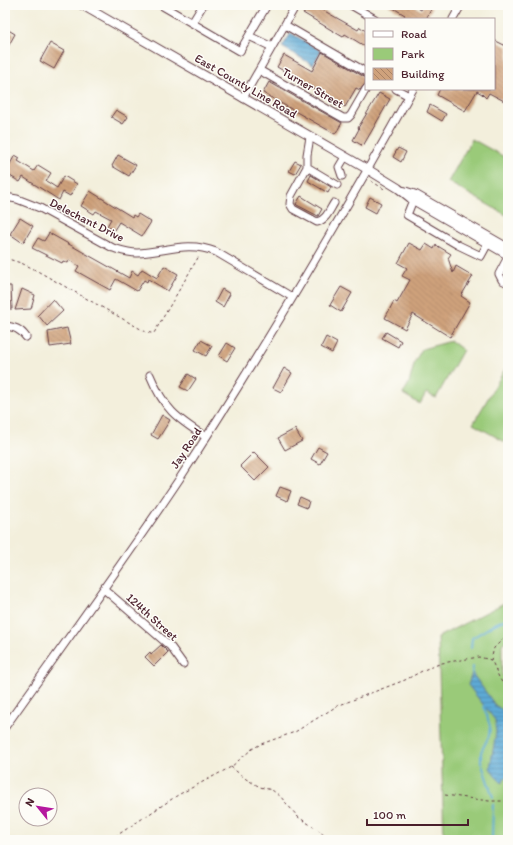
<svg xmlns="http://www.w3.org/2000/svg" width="513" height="845" font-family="Itim,sans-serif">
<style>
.park{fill:#9aca79;stroke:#727452}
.water{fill:url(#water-rules);stroke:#546480}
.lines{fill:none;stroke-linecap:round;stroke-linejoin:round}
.stream{stroke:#5daad6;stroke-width:2}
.building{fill:url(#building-back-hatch)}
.minor-casing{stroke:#633e46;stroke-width:9}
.major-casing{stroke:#633e46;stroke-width:10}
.path{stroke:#633e46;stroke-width:1;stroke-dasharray:3 3;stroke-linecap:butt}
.minor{stroke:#fff;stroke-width:7}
.major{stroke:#fff;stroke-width:8}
.labels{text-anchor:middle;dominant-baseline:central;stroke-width:3;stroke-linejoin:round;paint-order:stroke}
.street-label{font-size:12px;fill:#4a1f2b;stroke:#fdfcf7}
</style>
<defs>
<pattern id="water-rules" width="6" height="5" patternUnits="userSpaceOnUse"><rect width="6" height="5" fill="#5daad6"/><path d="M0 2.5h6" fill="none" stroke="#4f8aae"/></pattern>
<pattern id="building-back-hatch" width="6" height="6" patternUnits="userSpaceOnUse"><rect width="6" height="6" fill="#cfa27c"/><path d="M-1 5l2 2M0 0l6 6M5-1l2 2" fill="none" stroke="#aa8366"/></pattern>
</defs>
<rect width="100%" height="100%" fill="#fdfcf7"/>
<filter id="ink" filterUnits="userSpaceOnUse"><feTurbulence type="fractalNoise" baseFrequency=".025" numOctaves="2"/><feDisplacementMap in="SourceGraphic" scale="8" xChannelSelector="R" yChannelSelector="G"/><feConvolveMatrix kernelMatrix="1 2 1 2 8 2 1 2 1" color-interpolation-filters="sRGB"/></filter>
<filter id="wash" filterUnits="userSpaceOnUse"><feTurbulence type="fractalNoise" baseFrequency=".012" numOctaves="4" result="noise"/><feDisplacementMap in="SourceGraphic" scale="16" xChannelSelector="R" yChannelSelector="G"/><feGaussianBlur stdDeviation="0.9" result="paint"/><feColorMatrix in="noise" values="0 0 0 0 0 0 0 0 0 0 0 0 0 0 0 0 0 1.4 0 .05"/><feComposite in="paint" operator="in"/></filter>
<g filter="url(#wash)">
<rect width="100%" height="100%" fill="#f3efdc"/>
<path class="park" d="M 472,139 L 508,159 L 508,216 L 448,182 Z
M 451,341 L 463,350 L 436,398 L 426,393 L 420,404 L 403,394 L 409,383 L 415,361 L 422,349 Z
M 508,364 L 508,437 L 505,442 L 473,424 Z
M 508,601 L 508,639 L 502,644 L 502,675 L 508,678 L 508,840 L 444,840 L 438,637 Z"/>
<path class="water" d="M 291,33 L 321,51 L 313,65 L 282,47 Z
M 472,673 L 495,705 L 508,714 L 508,775 L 502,783 L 495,776 L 490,768 L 496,732 L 495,720 L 468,685 Z"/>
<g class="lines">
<path class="stream" d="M 471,648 L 472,638 L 495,624 L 508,618
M 472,673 L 473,667
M 484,706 L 490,726 L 489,736 L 481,752 L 481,762 L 493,797
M 492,840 L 493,804"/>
</g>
<g id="blocks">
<path class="building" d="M 307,5 L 314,5 L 358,30 L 360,27 L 366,31 L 366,47 L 345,34 L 343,37 L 303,13 Z
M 388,5 L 413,5 L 421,10 L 424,5 L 432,8 L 426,19 L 409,19 L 404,16 L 405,15 Z
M 5,28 L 15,34 L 5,52 Z
M 494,40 L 508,47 L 508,103 L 489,93 L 486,98 L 482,94 L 477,91 L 465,111 L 437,95 L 440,89 L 494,89 Z
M 50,43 L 64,51 L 54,69 L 40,61 Z
M 322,52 L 366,78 L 365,84 L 360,90 L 356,88 L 345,107 L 277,67 L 284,55 L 312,71 Z
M 269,82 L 342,123 L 335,134 L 263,93 Z
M 379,93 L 390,99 L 363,146 L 353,140 L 359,129 L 358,128 Z
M 430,105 L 446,114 L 442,121 L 427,112 Z
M 116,110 L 128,117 L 123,124 L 111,117 Z
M 398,148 L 406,152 L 401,162 L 393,157 Z
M 15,155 L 20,158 L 18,161 L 34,171 L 38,165 L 51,173 L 46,181 L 57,188 L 64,176 L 77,184 L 70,196 L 63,192 L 59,200 L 23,177 L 20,182 L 5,173 Z
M 118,155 L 136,165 L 129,176 L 112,166 Z
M 295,161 L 301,164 L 295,174 L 289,171 Z
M 311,175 L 331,187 L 328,193 L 308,181 Z
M 90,191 L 132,217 L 133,215 L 136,217 L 138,214 L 151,222 L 142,236 L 119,222 L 114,230 L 107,226 L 111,219 L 96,211 L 94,214 L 81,206 Z
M 301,196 L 322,209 L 318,216 L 297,205 L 296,204 Z
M 370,197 L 381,203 L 376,213 L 365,207 Z
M 20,218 L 33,226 L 23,243 L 10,234 Z
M 49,233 L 129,278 L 132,271 L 138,275 L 142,269 L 157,278 L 164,266 L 178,274 L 168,291 L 148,279 L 147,282 L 144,280 L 137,291 L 116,279 L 110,290 L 76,271 L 79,266 L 69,260 L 68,263 L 63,261 L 62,263 L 32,248 L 38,238 L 44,241 Z
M 409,243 L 422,250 L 426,244 L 434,249 L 436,245 L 451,254 L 448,258 L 453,273 L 456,266 L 473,276 L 461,296 L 470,302 L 450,337 L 413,314 L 405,329 L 385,318 L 394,301 L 397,303 L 410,280 L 402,276 L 407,268 L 398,263 Z
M 5,286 L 11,286 L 12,309 L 5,309 Z
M 341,287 L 352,293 L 341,312 L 330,305 Z
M 22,289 L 35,295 L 31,309 L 15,310 Z
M 222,289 L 230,294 L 223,307 L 215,302 Z
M 53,299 L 63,311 L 47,326 L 38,315 Z
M 67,328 L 71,344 L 50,347 L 48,332 Z
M 386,332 L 401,341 L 398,347 L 382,338 Z
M 326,337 L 337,343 L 332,353 L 321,347 Z
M 201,340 L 212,346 L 206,356 L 195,350 Z
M 227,343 L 235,348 L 227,361 L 219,356 Z
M 284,368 L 292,373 L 281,392 L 273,388 Z
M 188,374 L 196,379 L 188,391 L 180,387 Z
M 162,415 L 170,420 L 158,439 L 151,435 Z
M 295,429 L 302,441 L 285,450 L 278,438 Z
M 318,447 L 327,452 L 320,464 L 311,459 Z
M 254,452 L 269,467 L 255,481 L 240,466 Z
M 280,487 L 291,491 L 287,501 L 276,496 Z
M 300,497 L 309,501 L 307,508 L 297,504 Z
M 161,645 L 168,652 L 154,666 L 145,657 L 150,652 L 151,654 Z"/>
</g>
</g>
<g filter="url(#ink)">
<use href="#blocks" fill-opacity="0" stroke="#633e46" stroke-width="1"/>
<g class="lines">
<g class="minor-casing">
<path id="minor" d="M 161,5 L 240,51 L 267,5
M 351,5 L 375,19
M 507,5 L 507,6
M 453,19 L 461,5
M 192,23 L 203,5
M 285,25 L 366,72
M 249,36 L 272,47
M 259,70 L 343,118 L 348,118 L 351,115 L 366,89
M 396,89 L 409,96
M 243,98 L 296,5
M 310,137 L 307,155 L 307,167 L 291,196 L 290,204 L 293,209 L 317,222 C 326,220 329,211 334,203
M 307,167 L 337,185
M 342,176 L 339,167 L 345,157
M 5,197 L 17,199 L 40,208 L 113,248 C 120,250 129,253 137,253 C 166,252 187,240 216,252 L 292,297
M 413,200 L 407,215 L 458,245 L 481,256 L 488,243
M 508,257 L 499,274 L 502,280 L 508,283
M 5,326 C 15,327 20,329 26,337
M 150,375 C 164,409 176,418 206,437
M 104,589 L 170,646 L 183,664
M 5,727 C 64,644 124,562 180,478 C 262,352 340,220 413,89"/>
</g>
<g class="major-casing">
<path id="major" d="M 82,5 L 367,169 L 398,188 L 413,200 L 508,255
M 404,191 L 416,195 L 508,248"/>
</g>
<path class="path" d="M 371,181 L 386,190
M 5,258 L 21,263 L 32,268 L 146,332 L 151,333 L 154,333 L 199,256
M 508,634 L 494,648 L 491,660 C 497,670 498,681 508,688
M 231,767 L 246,779 L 260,787 L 272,790 L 280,796 L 298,817 L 317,829 L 329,840
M 445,795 L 489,801 L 508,801
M 110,840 L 178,795 L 231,767 L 252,749 L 261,744 L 295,732 L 337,706 L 405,680 L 426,669 L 442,663 L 479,657 L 491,660"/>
<use href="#minor" class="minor"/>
<use href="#major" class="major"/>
</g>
</g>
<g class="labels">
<g class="street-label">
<text transform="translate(246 86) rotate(30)">East County Line Road</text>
<text transform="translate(313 88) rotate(30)">Turner Street</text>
<text transform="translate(87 220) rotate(27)">Delechant Drive</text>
<text transform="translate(186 448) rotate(-57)">Jay Road</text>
<text transform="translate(152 617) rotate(42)">124th Street</text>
</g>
</g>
<rect width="513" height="845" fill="none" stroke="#fdfcf7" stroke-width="20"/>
<rect x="365" y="18" width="130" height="72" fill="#fdfcf7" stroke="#b5a4a5"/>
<rect x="373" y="31" width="20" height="6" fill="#ffffff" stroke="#b5a4a5"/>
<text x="401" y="38" font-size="12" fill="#4a1f2b">Road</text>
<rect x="373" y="48" width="20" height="12" fill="#9aca79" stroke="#b5a4a5"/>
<text x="401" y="58" font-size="12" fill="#4a1f2b">Park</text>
<rect x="373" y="68" width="20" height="12" fill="url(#building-back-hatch)" stroke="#b5a4a5"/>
<text x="401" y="78" font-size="12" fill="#4a1f2b">Building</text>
<g transform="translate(38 807) rotate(300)"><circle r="19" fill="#fdfcf7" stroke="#b5a4a5"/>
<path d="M0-3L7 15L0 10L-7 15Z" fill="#b5179e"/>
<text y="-6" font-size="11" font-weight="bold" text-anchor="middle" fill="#4a1f2b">N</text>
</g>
<path d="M367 819v6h101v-6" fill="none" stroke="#4a1f2b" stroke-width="2"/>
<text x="373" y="819" font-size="12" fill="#4a1f2b" stroke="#fdfcf7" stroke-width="3" paint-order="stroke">100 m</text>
</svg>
